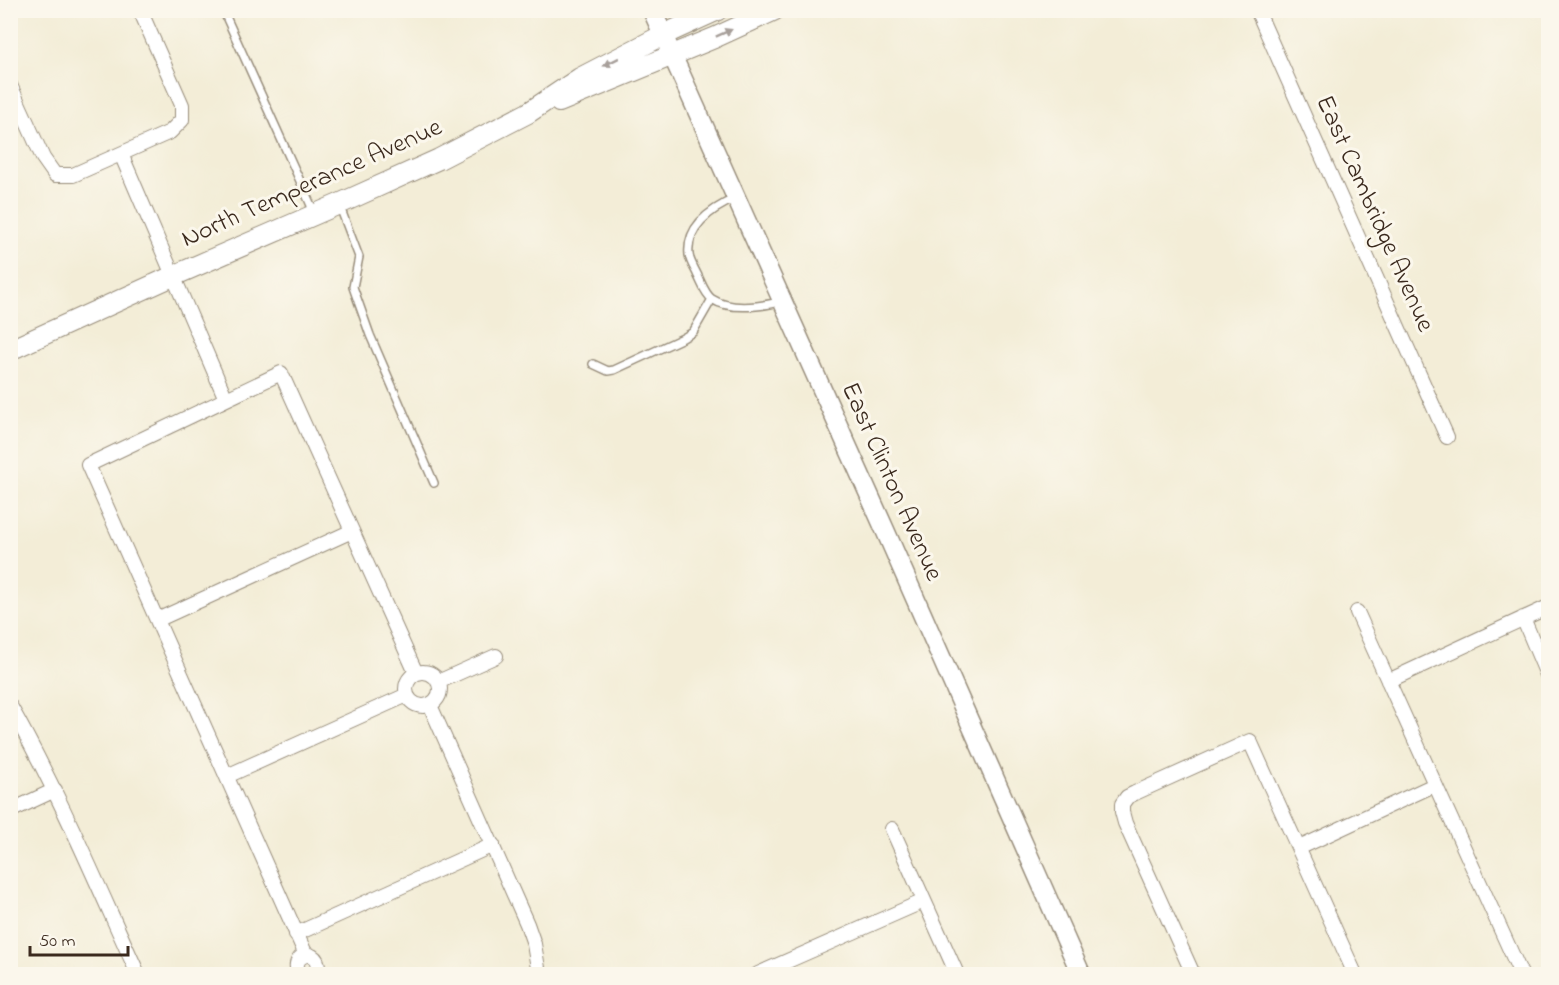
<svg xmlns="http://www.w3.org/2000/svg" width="1559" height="985" font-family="'Indie Flower',sans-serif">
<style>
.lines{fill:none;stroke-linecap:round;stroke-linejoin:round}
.service-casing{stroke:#978c7a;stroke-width:10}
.minor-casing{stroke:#978c7a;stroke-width:16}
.tertiary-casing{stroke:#978c7a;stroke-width:21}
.secondary-casing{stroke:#978c7a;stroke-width:22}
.service{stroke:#fff;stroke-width:7}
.minor{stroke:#fff;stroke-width:14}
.tertiary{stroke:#fff;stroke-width:18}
.secondary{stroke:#fff;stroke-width:20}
.oneway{fill:#a79f9a}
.labels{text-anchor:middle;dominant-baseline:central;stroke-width:6;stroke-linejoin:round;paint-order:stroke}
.street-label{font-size:26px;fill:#3b2a1e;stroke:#fbf7ec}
</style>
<rect width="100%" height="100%" fill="#fbf7ec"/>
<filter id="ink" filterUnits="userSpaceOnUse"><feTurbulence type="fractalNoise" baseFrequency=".0167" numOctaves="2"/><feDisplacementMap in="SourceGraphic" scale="12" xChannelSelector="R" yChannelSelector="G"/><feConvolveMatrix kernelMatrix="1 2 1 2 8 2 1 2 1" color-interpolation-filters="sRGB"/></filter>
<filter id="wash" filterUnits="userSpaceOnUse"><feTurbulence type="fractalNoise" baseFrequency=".008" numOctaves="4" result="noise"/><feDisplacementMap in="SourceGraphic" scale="24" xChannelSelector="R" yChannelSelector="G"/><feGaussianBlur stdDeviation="1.35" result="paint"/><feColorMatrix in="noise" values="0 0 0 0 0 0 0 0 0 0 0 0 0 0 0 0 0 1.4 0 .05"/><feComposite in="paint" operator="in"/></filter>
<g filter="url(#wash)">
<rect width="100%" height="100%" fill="#f3edd7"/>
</g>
<g filter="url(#ink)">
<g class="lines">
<g class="service-casing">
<path id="service" d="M 223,10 L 314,212
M 736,198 C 713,208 686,225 689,255 C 690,262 695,269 698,276 C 702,284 705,294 712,299 C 730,311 762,306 780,302
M 340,207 L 359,257 L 353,287 L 370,335 L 434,483
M 593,364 L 608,371 L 614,370 L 683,338 L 693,332 L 712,299"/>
</g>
<g class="minor-casing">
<path id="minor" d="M 1257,10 L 1447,437
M 10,85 L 43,158 L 55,175 L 73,175 L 170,132 L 182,120 L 182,105 L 140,10
M 121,154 L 226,399
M 1357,612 L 1521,974
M 1523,618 L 1548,677
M 157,620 L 352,531
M406 689a17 17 0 1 1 34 0a17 17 0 1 1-34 0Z
M 1388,681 L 1548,607
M 438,682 L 496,656
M 430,705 L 527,924 L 534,944 L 539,974
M 10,706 C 59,793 97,884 138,974
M 227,776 L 407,695
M 10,811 L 55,790
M 892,829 L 957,974
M 1299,848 L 1434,785
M 296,934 L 493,845
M 306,955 L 88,465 L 281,373 L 416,673
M 302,974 C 296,970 295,964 300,958 C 309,951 318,957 318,968 L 313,974
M 758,974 L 924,901
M 1193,974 L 1125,823 L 1122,812 L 1122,804 L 1127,797 L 1135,793 L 1250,741 L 1355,974"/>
</g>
<g class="tertiary-casing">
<path id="tertiary" d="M 652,10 L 885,530 L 1081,974"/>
</g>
<g class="secondary-casing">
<path id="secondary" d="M 559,102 L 714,38 L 775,10
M 10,350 L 173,276 L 339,204 L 439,159 L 528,113 L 580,78 L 663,35 L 718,10"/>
</g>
<use href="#service" class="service"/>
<use href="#minor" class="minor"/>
<use href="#tertiary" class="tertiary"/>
<use href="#secondary" class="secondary"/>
</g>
<defs><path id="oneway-solid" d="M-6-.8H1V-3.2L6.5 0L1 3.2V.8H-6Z" transform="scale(1.5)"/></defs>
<g class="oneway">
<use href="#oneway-solid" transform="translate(724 33) rotate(-24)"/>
<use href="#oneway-solid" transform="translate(611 62) rotate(153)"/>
</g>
</g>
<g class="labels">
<g class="street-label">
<text transform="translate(312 184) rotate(-24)">North Temperance Avenue</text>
<text transform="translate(1374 214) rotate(66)">East Cambridge Avenue</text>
<text transform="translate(891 482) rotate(66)">East Clinton Avenue</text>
</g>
</g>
<rect width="1559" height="985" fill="none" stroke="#fbf7ec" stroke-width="36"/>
<path d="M30 946v9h98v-9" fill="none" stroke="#3b2a1e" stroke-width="3"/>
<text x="39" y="946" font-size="18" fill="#3b2a1e" stroke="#fbf7ec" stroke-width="4.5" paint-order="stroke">50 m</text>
</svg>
